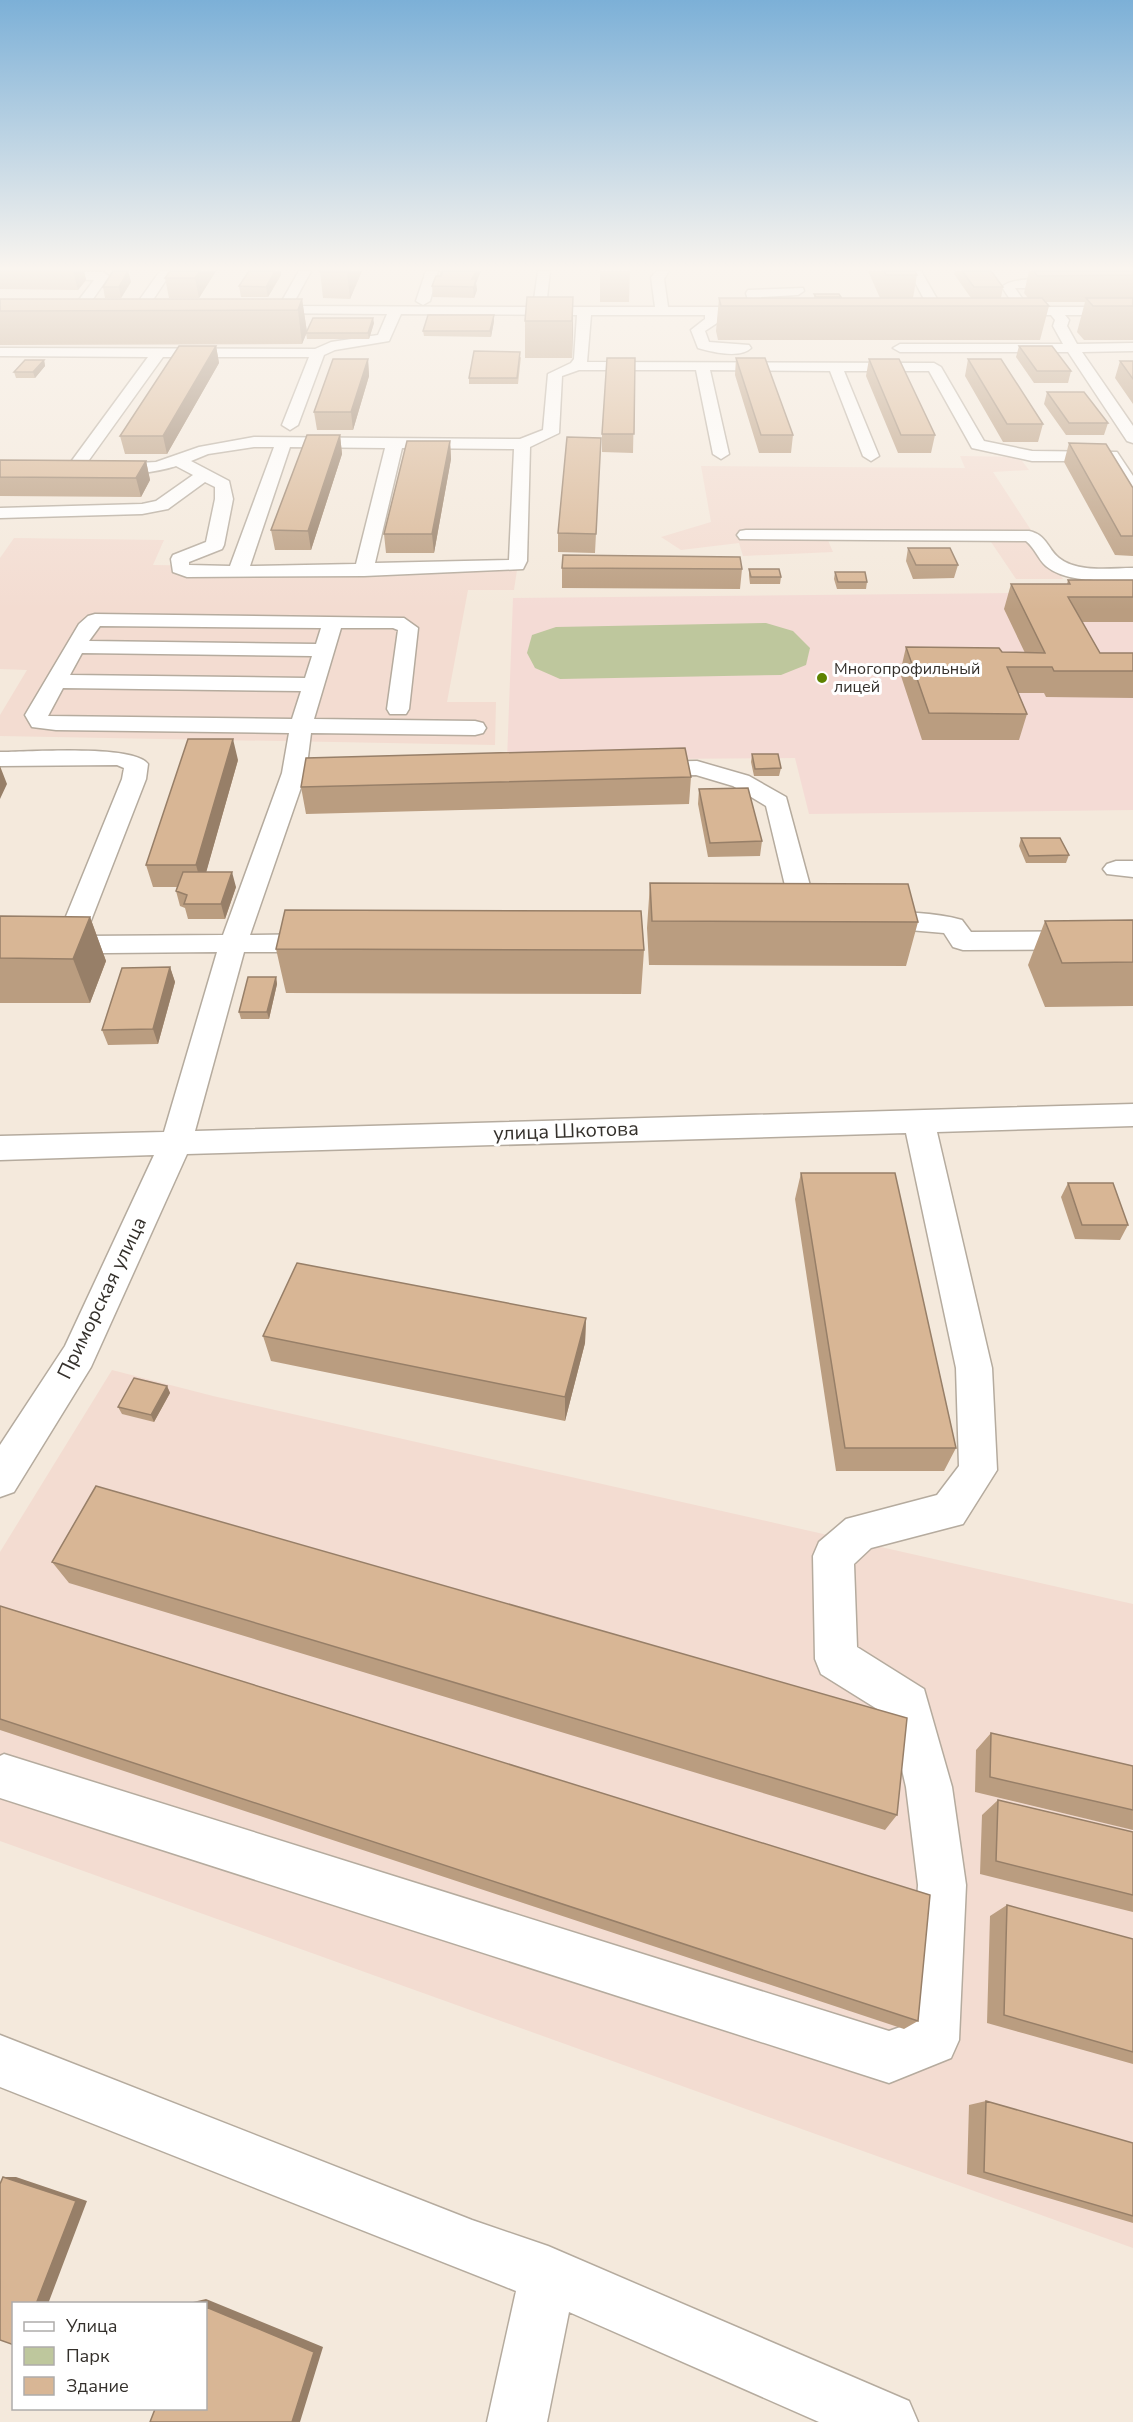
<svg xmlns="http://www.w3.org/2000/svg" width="1133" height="2422" font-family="'Nunito Sans',sans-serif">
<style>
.industrial{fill:#f3dcd1}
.education{fill:#f4dbd5}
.green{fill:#bec79d}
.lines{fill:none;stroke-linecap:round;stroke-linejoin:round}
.minor-casing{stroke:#b5ab9e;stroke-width:3}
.minor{fill:#fff;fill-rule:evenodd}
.wall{fill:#ba9d80}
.shaded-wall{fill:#977f68}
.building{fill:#d8b695;stroke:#977f68;stroke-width:1.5}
.poi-dot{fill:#5d8200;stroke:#fff;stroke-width:2}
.labels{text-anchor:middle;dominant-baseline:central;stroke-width:6;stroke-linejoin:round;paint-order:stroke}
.far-poi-label{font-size:16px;fill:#34302b;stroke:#fff;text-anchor:start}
.street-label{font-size:20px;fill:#34302b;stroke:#fff}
</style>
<rect width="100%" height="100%" fill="#f4e9dc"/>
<path class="industrial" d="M 960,456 L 1019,457 L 1029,470 L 993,472 L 1063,579 L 1016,579 L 989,539 L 827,538 L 833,552 L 743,556 L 739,543 L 681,550 L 661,537 L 711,522 L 701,466 L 965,468 Z
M 14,538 L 164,540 L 153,565 L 517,570 L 514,590 L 468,590 L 447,702 L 496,702 L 495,745 L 0,736 L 0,715 L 27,670 L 0,669 L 0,558 Z
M 112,1370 L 213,1396 L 1133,1604 L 1133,2248 L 0,1841 L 0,1552 Z"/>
<path class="education" d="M 1133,592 L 1133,810 L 809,814 L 795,758 L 507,760 L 513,598 Z"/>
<path class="green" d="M 766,623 L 793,631 L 810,648 L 806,665 L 781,675 L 560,679 L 535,668 L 527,653 L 532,635 L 556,627 Z"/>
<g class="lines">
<g class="minor-casing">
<path id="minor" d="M 0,271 L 103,272 L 109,276 L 84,312 L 79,313 L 72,309 L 94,280 L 0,278 Z
M 160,271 L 172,271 L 145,312 L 135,312 L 133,309 Z
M 299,271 L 311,271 L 292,306 L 533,307 L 538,271 L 550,271 L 546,307 L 655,307 L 651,277 L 657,271 L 669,271 L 664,279 L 668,307 L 750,307 L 746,293 L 748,290 L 803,288 L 804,291 L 798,295 L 761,297 L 764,307 L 770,311 L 768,314 L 718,315 L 717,323 L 705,331 L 709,342 L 749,345 L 751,348 C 740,359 712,352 698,348 L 691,330 L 705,319 L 705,315 L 591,315 L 587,362 L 934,363 L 941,367 L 984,441 L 1032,451 L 1117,452 L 1133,476 L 1133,494 L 1127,493 L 1106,461 L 1032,461 L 972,448 L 929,371 L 844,371 L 879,456 L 871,461 L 863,456 L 830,371 L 710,370 L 729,454 L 721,459 L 713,454 L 696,370 L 579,370 L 562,376 L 559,433 L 530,447 L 527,561 L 523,569 L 364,576 L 187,577 L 173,572 L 171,559 L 173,555 L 206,542 L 215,499 L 215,487 L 205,482 L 168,509 L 142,514 L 0,518 L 0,508 L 142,504 L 156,501 L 193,475 L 176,466 C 162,471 105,481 96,470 L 104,465 L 156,462 L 199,447 L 254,437 L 520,439 L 543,430 L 548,374 L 571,363 L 574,359 L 577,315 L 401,314 L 389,341 L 335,350 L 324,355 L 298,425 L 290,430 L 282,425 L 309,357 L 163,357 L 79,474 L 73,475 L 65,470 L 148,357 L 0,356 L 0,348 L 315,349 L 331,342 L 378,335 L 387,314 L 255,313 L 255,307 L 279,306 ZM 254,447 L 274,447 L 230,566 L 189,565 L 189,562 L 222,549 L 224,545 L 233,499 L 229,481 L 191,461 L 208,454 ZM 290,447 L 385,448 L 356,564 L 250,566 ZM 402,448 L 514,449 L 509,560 L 375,563 Z
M 426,271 L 438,271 L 430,301 L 423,305 L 416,301 Z
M 909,271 L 921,271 L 944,311 L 942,314 L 932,314 Z
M 1070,271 L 1083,271 L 1092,284 L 1086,288 L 1015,288 L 1028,307 L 1133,307 L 1133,315 L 1065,315 L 1069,320 L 1067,326 L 1077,344 L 1133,343 L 1133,351 L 1082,352 L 1133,426 L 1133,443 L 1127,441 L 1068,352 L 900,352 L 893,348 L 900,344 L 1063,344 L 1053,326 L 1055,320 L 1051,315 L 1004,315 L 997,311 L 1004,307 L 1015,307 L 1002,287 C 1014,275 1059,280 1076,280 Z
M 746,530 L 1029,531 C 1047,535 1047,548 1059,558 C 1077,573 1111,568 1133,568 L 1133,580 C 1107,580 1068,584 1046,566 C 1038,559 1035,548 1026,541 L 740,539 L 737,535 L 740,531 Z
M 95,614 L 404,618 L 418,628 L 409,709 L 406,714 L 390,714 L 387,709 L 398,630 L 393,628 L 341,628 L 314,719 L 475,721 L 483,723 L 486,728 L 483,733 L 475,735 L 311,733 L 306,773 L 250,935 L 322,934 L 332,937 L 336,943 L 332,949 L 322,952 L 244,952 L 195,1131 L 1133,1104 L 1133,1126 L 937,1132 L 992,1368 L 997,1470 L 963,1524 L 871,1548 L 854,1564 L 857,1647 L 924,1689 L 952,1787 L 966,1885 L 959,2040 L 951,2058 L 889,2083 L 0,1798 L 0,1756 L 4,1754 L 889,2031 L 909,2024 L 918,1885 L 906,1787 L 890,1717 L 821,1674 L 815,1659 L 813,1556 L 819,1542 L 846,1519 L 937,1495 L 959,1466 L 956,1368 L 906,1133 L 187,1154 L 91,1367 L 14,1492 L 0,1497 L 0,1445 L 65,1346 L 154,1155 L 0,1160 L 0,1136 L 164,1132 L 217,952 L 0,954 L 0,936 L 58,936 L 122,779 L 124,768 L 117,765 L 0,766 L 0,752 C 27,752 134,744 148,764 L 146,779 L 85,936 L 223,935 L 282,773 L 289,733 L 56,730 L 32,727 L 25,715 L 79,624 L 88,616 ZM 100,626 L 321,628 L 316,644 L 89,641 ZM 82,653 L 312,656 L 305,678 L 70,675 ZM 63,688 L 301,691 L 292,719 L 48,716 Z
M 697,761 L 749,776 L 786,797 L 819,919 L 815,925 L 806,927 L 797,925 L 793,919 L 766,806 L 733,786 L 696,775 L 643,776 L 635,774 L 631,769 L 635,764 L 643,762 Z
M 1116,861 L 1133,861 L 1133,877 L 1107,874 L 1103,869 L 1107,864 Z
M 872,912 C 903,912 933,912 962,920 L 971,932 L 1133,931 L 1133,949 L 963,950 L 953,947 L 944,933 L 863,926 L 859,920 L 863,914 Z
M 0,2035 L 472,2220 L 548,2246 L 909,2401 L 918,2422 L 819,2422 L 569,2312 L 547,2422 L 487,2422 L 516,2291 L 0,2087 Z"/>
</g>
<use href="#minor" class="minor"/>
</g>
<path class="wall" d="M 0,271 L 84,271 L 86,280 L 78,290 L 0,289 Z
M 128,271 L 131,282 L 121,298 L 105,298 L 103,287 Z
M 170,271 L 216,271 L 199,298 L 169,298 L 165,278 Z
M 249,271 L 281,271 L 281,275 L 268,297 L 241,297 L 239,286 Z
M 320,271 L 362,271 L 350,299 L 323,298 Z
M 440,271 L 481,271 L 476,283 L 477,290 L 474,298 L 433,297 L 432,286 L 440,276 Z
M 600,271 L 630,271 L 629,302 L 600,302 Z
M 868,271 L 915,271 L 917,275 L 913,298 L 1028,298 L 1024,293 L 1029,271 L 1133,271 L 1133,340 L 1084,340 L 1077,332 L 1085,302 L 1046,302 L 1049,306 L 1040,340 L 718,340 L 716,331 L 719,298 L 814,298 L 814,294 L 840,298 L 880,298 Z
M 955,271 L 991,271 L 1003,287 L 1001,298 L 971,298 L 954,274 Z
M 573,297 L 572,358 L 525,358 L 525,321 Z
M 0,299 L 302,299 L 307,332 L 302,344 L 0,345 Z
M 494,321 L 491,337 L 424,336 L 423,331 Z
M 374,323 L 369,339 L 307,339 L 306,333 Z
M 216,346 L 219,363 L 167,454 L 125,454 L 120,436 Z
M 1019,346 L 1071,371 L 1068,383 L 1034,383 L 1016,357 Z
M 521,357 L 518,384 L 469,384 L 469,378 Z
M 635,358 L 633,453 L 602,452 L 602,434 Z
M 736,358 L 793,435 L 791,453 L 759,453 L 735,375 Z
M 368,359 L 369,376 L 353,430 L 317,430 L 314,412 Z
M 869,359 L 935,435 L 931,453 L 898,453 L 866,376 Z
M 968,359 L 1043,424 L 1038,442 L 1003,442 L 965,376 Z
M 44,360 L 45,366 L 35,378 L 16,378 L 14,372 Z
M 1120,361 L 1133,361 L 1133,404 L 1115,378 Z
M 1047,392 L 1108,423 L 1104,435 L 1066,435 L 1044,404 Z
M 340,435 L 342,454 L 311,550 L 275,550 L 271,530 Z
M 450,441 L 451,459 L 434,553 L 386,553 L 384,534 Z
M 1069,443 L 1133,488 L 1133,556 L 1115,555 L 1064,462 Z
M 600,456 L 595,553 L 558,552 L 558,533 Z
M 0,460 L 146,461 L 150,480 L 141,497 L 0,496 Z
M 908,548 L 958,565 L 954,578 L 913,579 L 906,561 Z
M 562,568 L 742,569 L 740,589 L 562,588 Z
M 749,569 L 781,577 L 780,584 L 750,584 L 749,576 Z
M 835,572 L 867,582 L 866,589 L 837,589 L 834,579 Z
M 1068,580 L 1133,580 L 1133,622 L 1082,622 L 1100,653 L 1133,653 L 1133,698 L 1046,697 L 1044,693 L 1018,693 L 1027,714 L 1019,740 L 922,740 L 900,673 L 906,647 L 1002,652 L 1025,653 L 1004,609 L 1011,584 L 1067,584 Z
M 752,754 L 781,768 L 779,776 L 754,776 L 751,762 Z
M 238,760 L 206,872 L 236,887 L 225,919 L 188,919 L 185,908 L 180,906 L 176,891 L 177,887 L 153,887 L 146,865 Z
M 691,777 L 689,804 L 306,814 L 301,787 Z
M 699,789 L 762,841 L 760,856 L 708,857 L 698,804 Z
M 1021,838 L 1069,855 L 1066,863 L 1026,863 L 1019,846 Z
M 650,883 L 918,922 L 906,966 L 649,965 L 647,928 Z
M 0,916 L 90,917 L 106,961 L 90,1003 L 0,1003 Z
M 1133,920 L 1133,1006 L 1045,1007 L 1028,965 L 1045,921 Z
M 276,949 L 644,950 L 641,994 L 286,993 Z
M 170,967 L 175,982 L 158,1044 L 108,1045 L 102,1030 Z
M 276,977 L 277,984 L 269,1019 L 241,1019 L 239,1012 Z
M 801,1173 L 956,1448 L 944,1471 L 836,1471 L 795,1199 Z
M 1068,1183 L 1128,1225 L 1120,1240 L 1075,1239 L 1061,1197 Z
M 586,1318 L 585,1343 L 565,1421 L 271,1361 L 263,1336 Z
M 167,1386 L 170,1393 L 154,1422 L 122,1414 L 118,1407 Z
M 52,1562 L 897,1815 L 885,1830 L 69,1583 Z
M 0,1606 L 918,2021 L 904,2029 L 0,1730 Z
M 991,1733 L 1133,1766 L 1133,1830 L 975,1792 L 976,1750 Z
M 998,1800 L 1133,1832 L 1133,1912 L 980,1874 L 982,1815 Z
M 1007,1905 L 1133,1939 L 1133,2064 L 987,2023 L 990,1916 Z
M 986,2101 L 1133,2143 L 1133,2223 L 967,2174 L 969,2105 Z"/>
<path class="shaded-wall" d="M 73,271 L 84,271 L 86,280 L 78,290 Z
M 128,271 L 131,282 L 121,298 L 119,287 Z
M 200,271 L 216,271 L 199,298 L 195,278 Z
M 275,271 L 281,271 L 281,275 L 268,297 L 266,287 Z
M 348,271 L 362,271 L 350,299 L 347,272 Z
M 476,271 L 481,271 L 476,283 L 477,290 L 474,298 L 472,279 Z
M 573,297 L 573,333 L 572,358 L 572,321 Z
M 302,299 L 307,332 L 302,344 L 298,310 Z
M 494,315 L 494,321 L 491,337 L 490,331 Z
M 373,318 L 374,323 L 369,339 L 368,333 Z
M 216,346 L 219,363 L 167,454 L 163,436 Z
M 368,359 L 369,376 L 353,430 L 351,412 Z
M 44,360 L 45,366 L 35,378 L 33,372 Z
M 340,435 L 342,454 L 311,550 L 308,531 Z
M 450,441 L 451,459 L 434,553 L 432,534 Z
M 146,461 L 150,480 L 141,497 L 136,478 Z
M 233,739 L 238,760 L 202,887 L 196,865 Z
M 0,766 L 7,784 L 0,799 Z
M 232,872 L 236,887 L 225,919 L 221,904 Z
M 90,917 L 106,961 L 90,1003 L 73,959 Z
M 170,967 L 175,982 L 158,1044 L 153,1029 Z
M 276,977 L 277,984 L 269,1019 L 267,1012 Z
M 586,1318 L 585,1343 L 565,1421 L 565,1397 Z
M 167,1386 L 170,1393 L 154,1422 L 151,1415 Z
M 3,2177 L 16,2177 L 87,2201 L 48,2304 L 36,2304 Z
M 206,2299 L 323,2347 L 300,2422 L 292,2422 L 206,2307 L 206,2304 L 196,2304 L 193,2302 Z"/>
<path class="building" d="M 113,271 L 128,271 L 119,287 L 103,287 Z
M 170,271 L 200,271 L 195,278 L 165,278 Z
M 249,271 L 275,271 L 266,287 L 239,286 Z
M 320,271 L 348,271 L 347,272 L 320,272 Z
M 443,271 L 476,271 L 472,279 L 476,279 L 474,287 L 432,286 L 436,276 L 441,276 Z
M 884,271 L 915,271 L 917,275 L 886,275 Z
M 962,271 L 991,271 L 1003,287 L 974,287 Z
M 1034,271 L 1133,271 L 1133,275 L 1037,276 Z
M 814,294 L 839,294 L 841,297 L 816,297 Z
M 527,297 L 573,297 L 572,321 L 525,321 Z
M 719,298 L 1042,298 L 1049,306 L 721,306 Z
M 1086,298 L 1133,298 L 1133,306 L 1093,306 Z
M 0,299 L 302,299 L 298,310 L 0,311 Z
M 428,315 L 494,315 L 490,331 L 423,331 Z
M 313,318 L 373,318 L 368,333 L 306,333 Z
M 179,346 L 216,346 L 163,436 L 120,436 Z
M 1019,346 L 1052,346 L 1071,371 L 1037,371 Z
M 474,351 L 520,352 L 517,378 L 469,378 Z
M 607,358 L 635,358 L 634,434 L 602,434 Z
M 736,358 L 765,358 L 793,435 L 761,435 Z
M 333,359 L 368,359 L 351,412 L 314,412 Z
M 869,359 L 899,359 L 935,435 L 901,435 Z
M 968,359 L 1001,359 L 1043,424 L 1007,424 Z
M 25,360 L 44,360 L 33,372 L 14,372 Z
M 1120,361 L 1133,361 L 1133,379 Z
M 1047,392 L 1084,392 L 1108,423 L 1069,423 Z
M 307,435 L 340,435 L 308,531 L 271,530 Z
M 567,437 L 601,438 L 596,534 L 558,533 Z
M 407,441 L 450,441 L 432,534 L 384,534 Z
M 1069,443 L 1106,444 L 1133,488 L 1133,536 L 1121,536 Z
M 0,460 L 146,461 L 136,478 L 0,477 Z
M 908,548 L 950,548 L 958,565 L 916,565 Z
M 563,555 L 740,557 L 742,569 L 562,568 Z
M 749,569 L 779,569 L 781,577 L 751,577 Z
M 835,572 L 865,572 L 867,582 L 838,582 Z
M 1068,580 L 1133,580 L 1133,597 L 1068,597 L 1100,653 L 1133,653 L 1133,671 L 1054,671 L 1052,667 L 1007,667 L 1027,714 L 929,713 L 906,647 L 999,648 L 1002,652 L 1045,653 L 1011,584 L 1070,584 Z
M 188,739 L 233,739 L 196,865 L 146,865 Z
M 685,748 L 691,777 L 301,787 L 306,758 Z
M 752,754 L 778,754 L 781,768 L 755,769 Z
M 748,788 L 762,841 L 710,843 L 699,789 Z
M 1021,838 L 1060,838 L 1069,855 L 1029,856 Z
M 183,872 L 232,872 L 221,904 L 184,904 L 187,895 L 176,891 Z
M 650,883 L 908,884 L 918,922 L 652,921 Z
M 285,910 L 641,911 L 644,950 L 276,949 Z
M 0,916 L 90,917 L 73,959 L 0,958 Z
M 1133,920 L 1133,962 L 1062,963 L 1045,921 Z
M 170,967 L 153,1029 L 102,1030 L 122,968 Z
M 248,977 L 276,977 L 267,1012 L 239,1012 Z
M 801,1173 L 895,1173 L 956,1448 L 845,1448 Z
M 1068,1183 L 1113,1183 L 1128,1225 L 1082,1225 Z
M 297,1263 L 586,1318 L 565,1397 L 263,1336 Z
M 134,1378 L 167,1386 L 151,1415 L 118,1407 Z
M 96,1486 L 907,1718 L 897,1815 L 52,1562 Z
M 0,1606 L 930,1895 L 918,2021 L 0,1719 Z
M 991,1733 L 1133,1766 L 1133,1810 L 990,1777 Z
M 998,1800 L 1133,1832 L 1133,1895 L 996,1861 Z
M 1007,1905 L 1133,1939 L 1133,2052 L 1004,2015 Z
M 986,2101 L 1133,2143 L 1133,2216 L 984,2172 Z
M 3,2177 L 76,2201 L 36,2304 L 14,2304 L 14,2345 L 0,2340 L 0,2184 Z
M 206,2307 L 314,2352 L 292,2422 L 150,2422 L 155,2409 L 206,2409 Z"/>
<linearGradient id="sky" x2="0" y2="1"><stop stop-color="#7cb0d7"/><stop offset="0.44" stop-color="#faf5ef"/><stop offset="1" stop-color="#faf5ef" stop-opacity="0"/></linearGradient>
<rect width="1133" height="610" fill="url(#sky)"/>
<circle class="poi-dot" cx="822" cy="678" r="6"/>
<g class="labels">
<g class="far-poi-label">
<text x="834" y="669">Многопрофильный<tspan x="834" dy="18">лицей</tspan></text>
</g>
<g class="street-label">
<text transform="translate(566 1131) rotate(-2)">улица Шкотова</text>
<text transform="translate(102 1298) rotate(-64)">Приморская улица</text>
</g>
</g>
<rect x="12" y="2302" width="195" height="108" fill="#ffffff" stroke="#aeacaa" stroke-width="1.5"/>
<rect x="24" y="2322" width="30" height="9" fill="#ffffff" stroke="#aeacaa" stroke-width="1.5"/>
<text x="66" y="2332" font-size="18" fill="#34302b">Улица</text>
<rect x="24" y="2347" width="30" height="18" fill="#bec79d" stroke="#aeacaa" stroke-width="1.5"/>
<text x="66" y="2362" font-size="18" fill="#34302b">Парк</text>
<rect x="24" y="2377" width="30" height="18" fill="#d8b695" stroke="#aeacaa" stroke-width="1.5"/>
<text x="66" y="2392" font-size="18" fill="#34302b">Здание</text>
</svg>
